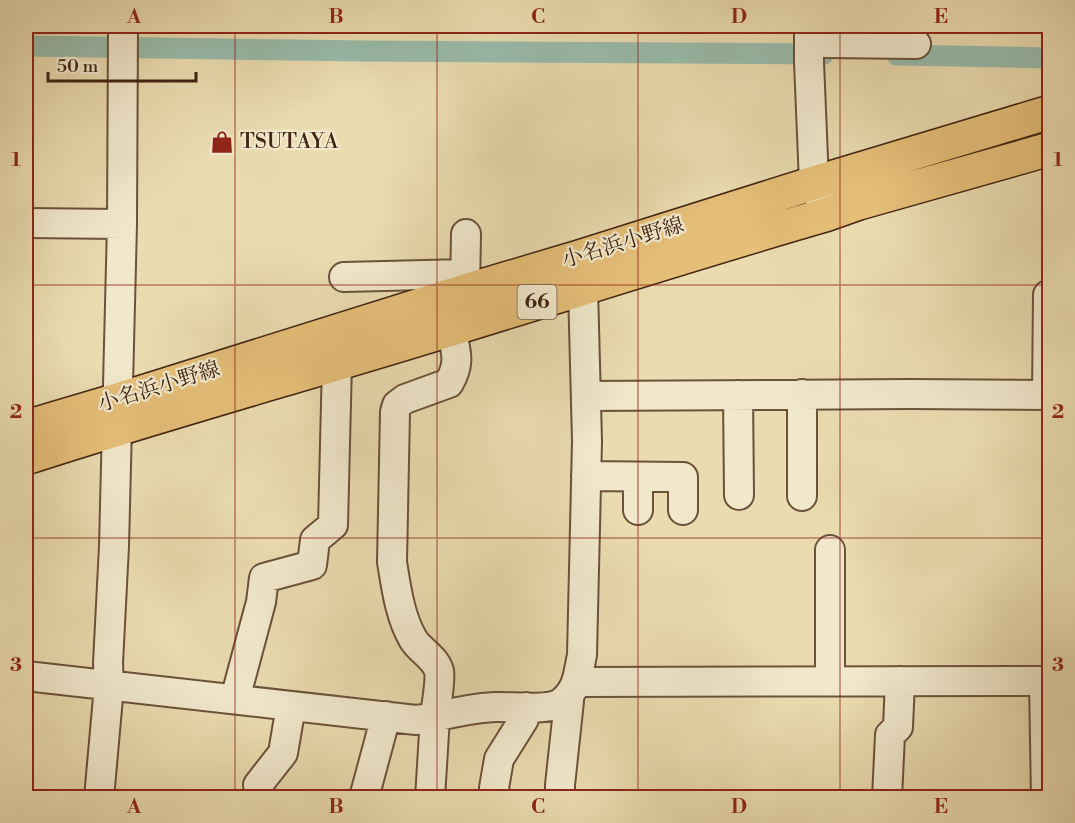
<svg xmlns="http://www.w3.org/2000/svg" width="1075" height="823" font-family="'Libre Bodoni','Noto Serif JP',serif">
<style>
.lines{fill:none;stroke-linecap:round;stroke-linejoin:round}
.canal{stroke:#98bbab;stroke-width:21}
.minor-casing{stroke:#6b523a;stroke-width:32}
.major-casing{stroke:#412413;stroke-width:36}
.minor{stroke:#f1e8cc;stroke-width:28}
.major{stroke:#e5be78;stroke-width:33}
.grid{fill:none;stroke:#8f2418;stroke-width:1.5;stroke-opacity:0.55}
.labels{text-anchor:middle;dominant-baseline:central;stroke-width:4.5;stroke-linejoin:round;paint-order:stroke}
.shield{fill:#f1e8cc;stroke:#765f4a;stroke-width:1.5}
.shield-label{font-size:20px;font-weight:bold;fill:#412413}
.poi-label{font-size:21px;fill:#412413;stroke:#f1e8cc;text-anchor:start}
.street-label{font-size:21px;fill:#412413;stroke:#f1e8cc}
.neatline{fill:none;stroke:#8f2418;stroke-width:2}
.grid-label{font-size:20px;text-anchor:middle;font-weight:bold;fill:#8f2418}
</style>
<rect width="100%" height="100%" fill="#eadbb0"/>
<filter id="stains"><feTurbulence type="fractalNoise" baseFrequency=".00333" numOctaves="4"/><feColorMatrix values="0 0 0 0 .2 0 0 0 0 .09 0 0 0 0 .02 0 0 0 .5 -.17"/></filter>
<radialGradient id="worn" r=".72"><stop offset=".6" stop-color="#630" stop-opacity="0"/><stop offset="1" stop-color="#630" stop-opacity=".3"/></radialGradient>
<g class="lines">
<path class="canal" d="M 26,46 L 363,51 L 824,54
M 897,55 L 1050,58"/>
<g class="minor-casing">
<path id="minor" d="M 809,26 L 809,62 L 814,183 L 821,202
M 809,36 L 826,43 L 916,44
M 26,223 L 122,224
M 344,277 L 465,274
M 465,291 L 466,234
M 802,394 L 802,496
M 738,395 L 739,495
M 1047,395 L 1048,295
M 586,396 L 911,394 L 1050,395
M 586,476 L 683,477 L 683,510
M 638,477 L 638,510
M 26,676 L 416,720 L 435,717 C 436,706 441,681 439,671 C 435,657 419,650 413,639 C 400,617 396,587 392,562 L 395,412 L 397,405 L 405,399 L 449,383 C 461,362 456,352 451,329
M 830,681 L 830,550
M 1044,681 L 1046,798
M 577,682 L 1050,681
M 235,699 L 261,602 L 264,578 L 312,565 L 315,540 L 333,525 L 337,363
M 258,785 L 283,753 L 291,706
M 365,794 L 386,716
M 99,798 L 109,686 L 108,663 L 114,546 L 122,224 L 123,26
M 430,798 L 435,717 C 455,712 474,708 495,707 C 511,706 551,712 563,701 C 578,689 578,673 582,655 L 587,441 L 583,288 L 580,266
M 496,798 L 494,788 L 499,759 L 524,719 L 526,707
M 562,798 L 560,795 L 560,785 L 569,701 L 569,696
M 887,798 L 890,735 L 898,727 L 900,681"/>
</g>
<g class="major-casing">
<path id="major" d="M 26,427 L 117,400 L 465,291 L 579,257 L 814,183 L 1050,112
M 26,458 C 167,412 310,373 452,329 C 576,291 700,251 825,215 L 859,203 L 1050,149"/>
</g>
<use href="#minor" class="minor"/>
<use href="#major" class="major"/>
</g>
<path class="grid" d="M 235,26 L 235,798M 437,26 L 437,798M 638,26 L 638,798M 840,26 L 840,798M 26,285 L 1050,285M 26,538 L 1050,538"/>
<defs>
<g id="shop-bare" transform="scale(1.8)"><path d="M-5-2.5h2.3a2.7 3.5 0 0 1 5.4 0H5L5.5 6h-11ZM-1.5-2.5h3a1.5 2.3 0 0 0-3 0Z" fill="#8f2418" stroke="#f1e8cc" stroke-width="2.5" paint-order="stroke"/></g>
</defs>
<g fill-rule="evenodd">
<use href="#shop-bare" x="222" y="142"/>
</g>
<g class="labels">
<rect class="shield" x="517.5" y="285" width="39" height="34" rx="4.5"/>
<g class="shield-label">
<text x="537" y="302">66</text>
</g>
<g class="poi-label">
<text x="240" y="142">TSUTAYA</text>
</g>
<g class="street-label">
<text transform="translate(623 243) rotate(-17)">小名浜小野線</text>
<text transform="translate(159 387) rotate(-17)">小名浜小野線</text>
</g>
</g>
<rect width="1075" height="823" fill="none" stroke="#eadbb0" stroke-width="66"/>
<path d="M48 72v9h148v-9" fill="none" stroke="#412413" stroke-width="3"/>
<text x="57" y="72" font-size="18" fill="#412413" stroke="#f1e8cc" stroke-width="4.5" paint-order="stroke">50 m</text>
<rect x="33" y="33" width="1009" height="757" class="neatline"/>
<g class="grid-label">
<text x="134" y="23">A</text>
<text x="336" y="23">B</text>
<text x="538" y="23">C</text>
<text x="739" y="23">D</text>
<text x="941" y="23">E</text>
<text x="16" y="166">1</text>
<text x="1058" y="166">1</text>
<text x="16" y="418">2</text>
<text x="1058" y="418">2</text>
<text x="16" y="671">3</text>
<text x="1058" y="671">3</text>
<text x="134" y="813">A</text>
<text x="336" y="813">B</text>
<text x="538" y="813">C</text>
<text x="739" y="813">D</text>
<text x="941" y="813">E</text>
</g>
<rect width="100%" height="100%" filter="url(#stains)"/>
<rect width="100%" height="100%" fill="url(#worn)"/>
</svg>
